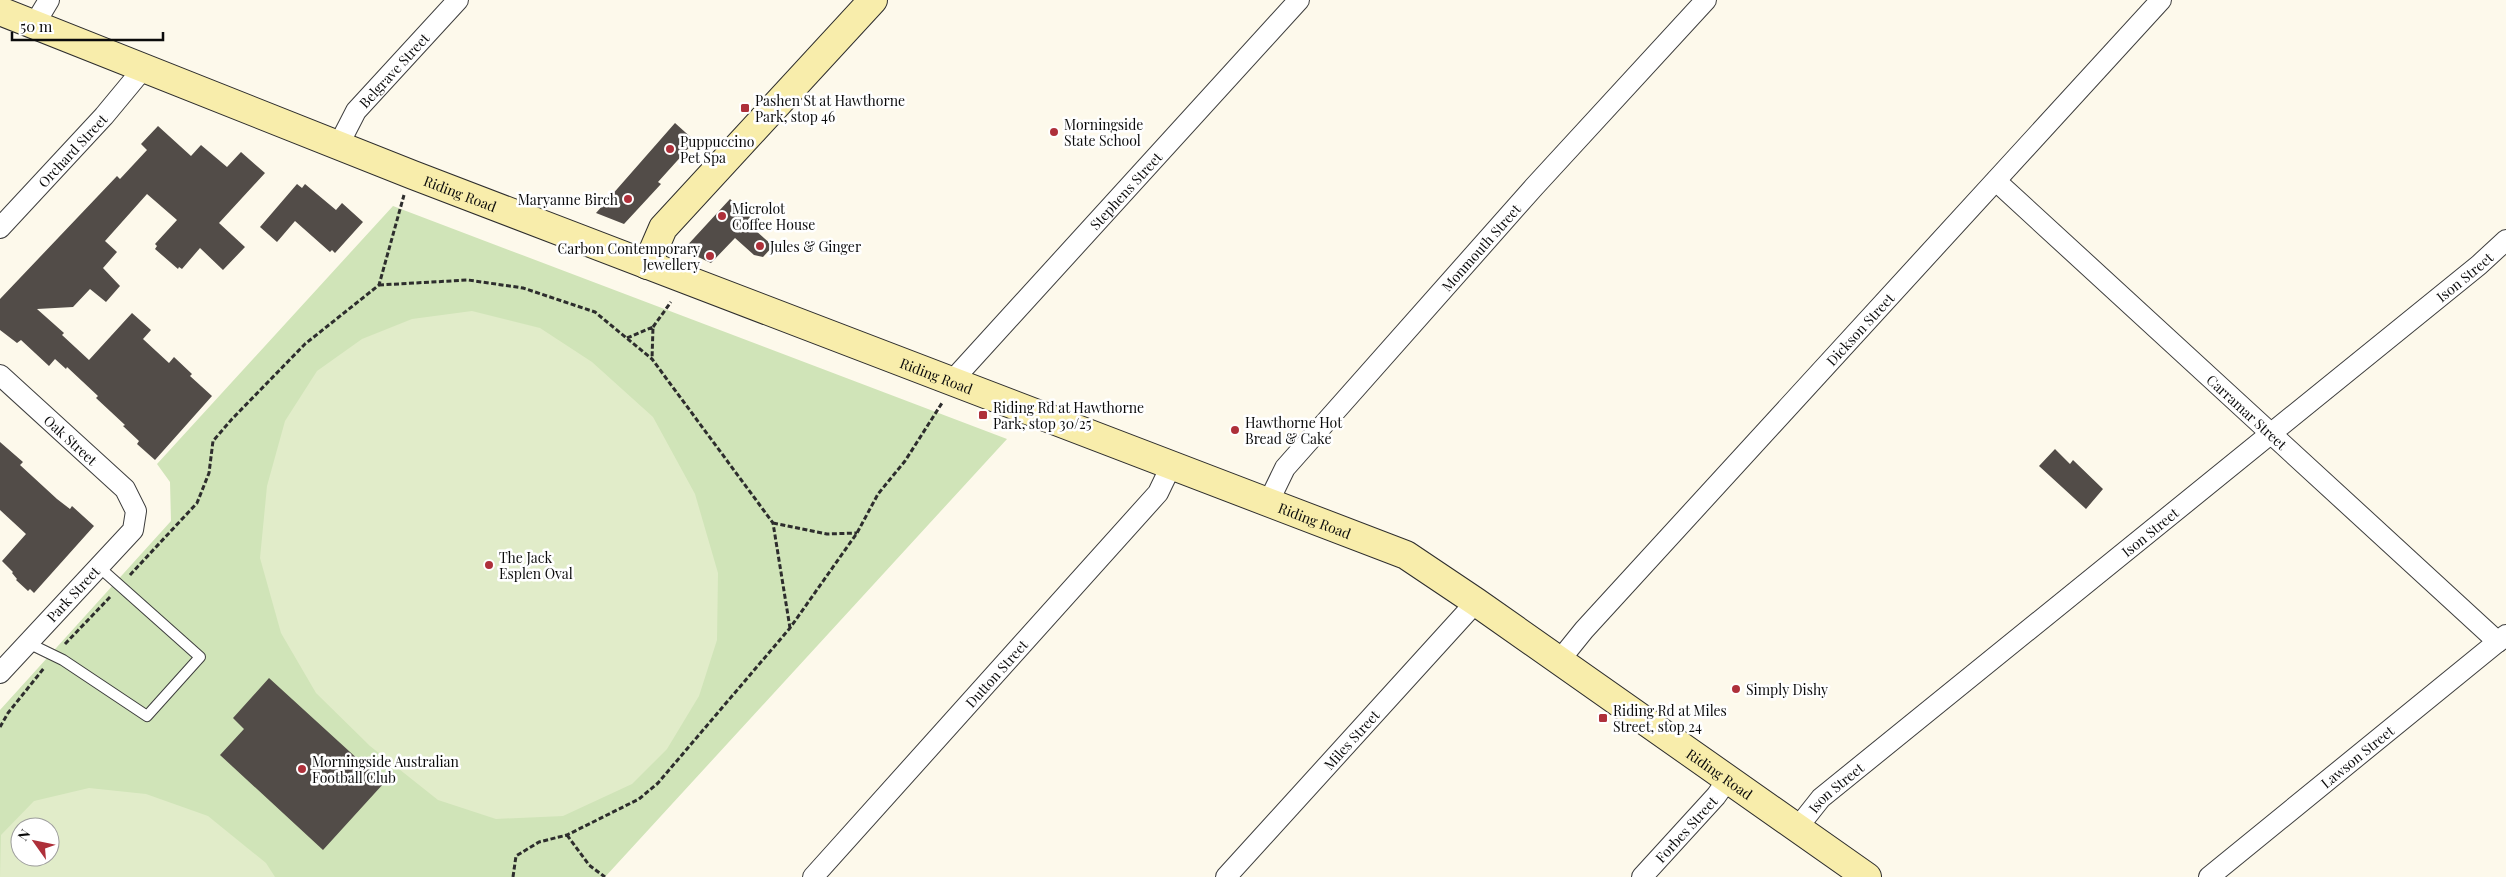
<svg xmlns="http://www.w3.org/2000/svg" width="2506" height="877" font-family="'Playfair Display',serif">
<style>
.green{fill:#d0e4b8;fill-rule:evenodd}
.pitch{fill:#e1ecc9;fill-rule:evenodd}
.building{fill:#524c48}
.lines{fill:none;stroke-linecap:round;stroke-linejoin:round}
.lane-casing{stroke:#3e3e3e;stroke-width:12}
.street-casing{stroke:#3e3e3e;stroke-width:22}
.secondary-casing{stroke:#2d2d2d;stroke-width:30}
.path{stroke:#2d2d2d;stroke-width:3;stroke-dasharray:5 2.5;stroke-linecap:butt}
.lane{stroke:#fff;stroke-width:10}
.street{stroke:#fff;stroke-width:20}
.secondary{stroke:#f8edab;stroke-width:28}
.poi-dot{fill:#ae303a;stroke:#fff;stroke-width:2}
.labels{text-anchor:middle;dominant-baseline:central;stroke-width:5;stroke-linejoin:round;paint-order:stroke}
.street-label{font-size:14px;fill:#0b0b0b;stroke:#fff}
.poi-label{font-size:14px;fill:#0b0b0b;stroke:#fff;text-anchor:start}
</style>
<rect width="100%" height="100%" fill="#fdf9eb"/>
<path class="green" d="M 393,206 L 1007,439 L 605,877 L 0,877 L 0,710 L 171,521 L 170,482 L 157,464 ZM 20,827 L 50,827 L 50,857 L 20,857 Z"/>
<path class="pitch" d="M 472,311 L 540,328 L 592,362 L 653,417 L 695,494 L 718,573 L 717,640 L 699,696 L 667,749 L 632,784 L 563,816 L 496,819 L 438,800 L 370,746 L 316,693 L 281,633 L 260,558 L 267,486 L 285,421 L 317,371 L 362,339 L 412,319 Z
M 89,788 L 146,794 L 208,816 L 266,863 L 275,877 L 0,877 L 1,835 L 34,801 ZM 20,827 L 50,827 L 50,857 L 20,857 Z"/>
<path class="building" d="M 675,123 L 695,141 L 658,182 L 661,184 L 624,224 L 596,213 Z
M 158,126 L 191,156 L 201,145 L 227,167 L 241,152 L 265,173 L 219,223 L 245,247 L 223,270 L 200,248 L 182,269 L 179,267 L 178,269 L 155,249 L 157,246 L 155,244 L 177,220 L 147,194 L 105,241 L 117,252 L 103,268 L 120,286 L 106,302 L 90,289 L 73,307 L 37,309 L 64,333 L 62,335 L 89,360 L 132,313 L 151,330 L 143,339 L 169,363 L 174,357 L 192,374 L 190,376 L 212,396 L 155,460 L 137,444 L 139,441 L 123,426 L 125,425 L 96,398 L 98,396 L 67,367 L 66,369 L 55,359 L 49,366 L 21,340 L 17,343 L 0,330 L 0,299 L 117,176 L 120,179 L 147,150 L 141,144 Z
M 297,184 L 302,188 L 305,184 L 336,210 L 342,203 L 363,222 L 335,253 L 332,250 L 330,252 L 295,221 L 277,242 L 260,227 Z
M 730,199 L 750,217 L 746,222 L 773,246 L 763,257 L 754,255 L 735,238 L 711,263 L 683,250 Z
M 0,442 L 23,462 L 20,465 L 57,499 L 70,509 L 72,506 L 94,526 L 34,593 L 30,589 L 28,591 L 16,580 L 17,579 L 12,573 L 13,572 L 2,561 L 26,534 L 0,510 Z
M 2055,449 L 2070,464 L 2073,460 L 2103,489 L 2086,509 L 2039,466 Z
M 269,678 L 384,783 L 323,850 L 220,755 L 244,729 L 233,718 Z"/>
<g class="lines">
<g class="lane-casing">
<path id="lane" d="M 28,643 L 63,660 L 147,716 L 200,657 L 99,567"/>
</g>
<g class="street-casing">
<g id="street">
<path d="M 34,25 L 49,0"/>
<path id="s1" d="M 338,146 L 356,111 L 458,0"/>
<path id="s2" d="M 1996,181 L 2498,642"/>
<path id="s3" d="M 0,228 L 104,116 L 143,69"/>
<path id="s4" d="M 0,375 L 125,489 L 136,511 L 133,530 L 0,673"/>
<path id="s5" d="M 951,382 L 1299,0"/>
<path id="s6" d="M 1268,503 L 1285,468 L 1534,187 L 1706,0"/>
<path id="s7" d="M 1559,661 L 1584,630 L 2161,0"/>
<path id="s8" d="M 1798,827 L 1821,798 L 2479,265 L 2506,240"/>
<path id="s9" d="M 813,877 L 1158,493 L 1171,466"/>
<path id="s10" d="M 1226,877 L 1476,602"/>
<path id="s11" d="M 1642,877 L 1716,796 L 1728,779"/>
<path id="s12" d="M 2209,877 L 2506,635"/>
</g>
</g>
<g class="secondary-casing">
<g id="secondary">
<path id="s13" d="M 0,11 L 413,175 L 1406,555 L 1476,602 L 1867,877"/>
<path d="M 647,265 L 663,228 L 873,0"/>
</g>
</g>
<path class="path" d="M 379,285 L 468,280 L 523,288 L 595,312 L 652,359 L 773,523 L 790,628
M 653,327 L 671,302
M 627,338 L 653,327 L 652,359
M 773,523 L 827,534 L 857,533
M 130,575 L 197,503 L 209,473 L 213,441 L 232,419 L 305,344 L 379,285 L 404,195
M 65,644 L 111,596
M 0,727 L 8,713 L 44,668
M 567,835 L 589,865 L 605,877
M 513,877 L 516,856 L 539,842 L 567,835 L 639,799 L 658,783 L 790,628 L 857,533 L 878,494 L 905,461 L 942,403"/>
<use href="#lane" class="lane"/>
<use href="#street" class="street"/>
<use href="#secondary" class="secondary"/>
</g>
<g class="poi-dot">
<rect x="740" y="103" width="10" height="10" rx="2.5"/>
<circle cx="1054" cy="132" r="5"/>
<circle cx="670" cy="149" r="5"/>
<circle cx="628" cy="199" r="5"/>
<circle cx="722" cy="216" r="5"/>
<circle cx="760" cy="246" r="5"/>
<circle cx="710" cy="256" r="5"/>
<rect x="978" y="410" width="10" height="10" rx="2.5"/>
<circle cx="1235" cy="430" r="5"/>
<circle cx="489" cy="565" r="5"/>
<circle cx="1736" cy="689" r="5"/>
<rect x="1598" y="713" width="10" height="10" rx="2.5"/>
<circle cx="302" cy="769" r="5"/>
</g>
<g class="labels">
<g class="street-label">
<text stroke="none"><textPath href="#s1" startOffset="95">Belgrave Street</textPath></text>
<text stroke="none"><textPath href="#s3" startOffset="106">Orchard Street</textPath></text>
<text stroke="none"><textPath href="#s5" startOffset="259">Stephens Street</textPath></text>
<text stroke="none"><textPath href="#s13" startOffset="495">Riding Road</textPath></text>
<text stroke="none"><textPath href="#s6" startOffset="334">Monmouth Street</textPath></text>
<text stroke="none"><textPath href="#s8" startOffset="865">Ison Street</textPath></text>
<text stroke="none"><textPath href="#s7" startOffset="448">Dickson Street</textPath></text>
<text stroke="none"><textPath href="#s13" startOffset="1005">Riding Road</textPath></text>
<text stroke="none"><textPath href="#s2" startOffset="341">Carramar Street</textPath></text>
<text stroke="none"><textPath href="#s4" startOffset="96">Oak Street</textPath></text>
<text stroke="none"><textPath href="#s13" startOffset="1410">Riding Road</textPath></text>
<text stroke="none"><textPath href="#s8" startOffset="460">Ison Street</textPath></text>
<text transform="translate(73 594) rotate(-47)">Park Street</text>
<text stroke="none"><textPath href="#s9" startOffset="274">Dutton Street</textPath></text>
<text stroke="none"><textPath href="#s10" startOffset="186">Miles Street</textPath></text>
<text stroke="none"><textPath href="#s12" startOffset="191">Lawson Street</textPath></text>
<text stroke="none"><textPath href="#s13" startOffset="1890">Riding Road</textPath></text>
<text stroke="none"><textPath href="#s8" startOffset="55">Ison Street</textPath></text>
<text stroke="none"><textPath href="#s11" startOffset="65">Forbes Street</textPath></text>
</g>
<g class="poi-label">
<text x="755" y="100">Pashen St at Hawthorne<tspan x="755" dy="16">Park, stop 46</tspan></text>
<text x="1064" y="124">Morningside<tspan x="1064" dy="16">State School</tspan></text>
<text x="680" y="141">Puppuccino<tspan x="680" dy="16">Pet Spa</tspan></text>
<text x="618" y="199" text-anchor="end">Maryanne Birch</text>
<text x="732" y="208">Microlot<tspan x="732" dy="16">Coffee House</tspan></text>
<text x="770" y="246">Jules &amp; Ginger</text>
<text x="700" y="248" text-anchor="end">Carbon Contemporary<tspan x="700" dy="16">Jewellery</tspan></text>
<text x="993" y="407">Riding Rd at Hawthorne<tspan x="993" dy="16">Park, stop 30/25</tspan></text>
<text x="1245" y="422">Hawthorne Hot<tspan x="1245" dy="16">Bread &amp; Cake</tspan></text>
<text x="499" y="557">The Jack<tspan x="499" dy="16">Esplen Oval</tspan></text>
<text x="1746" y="689">Simply Dishy</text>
<text x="1613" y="710">Riding Rd at Miles<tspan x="1613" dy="16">Street, stop 24</tspan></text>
<text x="312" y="761">Morningside Australian<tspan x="312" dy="16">Football Club</tspan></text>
</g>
</g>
<g transform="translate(35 842) rotate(303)"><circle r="24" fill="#ffffff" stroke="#9d9d9d"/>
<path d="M0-4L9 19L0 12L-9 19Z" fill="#ae303a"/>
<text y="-8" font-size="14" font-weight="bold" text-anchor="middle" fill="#0b0b0b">N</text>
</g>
<path d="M12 32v8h151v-8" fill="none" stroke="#0b0b0b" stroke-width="2.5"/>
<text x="20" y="32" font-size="15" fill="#0b0b0b" stroke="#ffffff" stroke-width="4" paint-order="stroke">50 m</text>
</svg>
